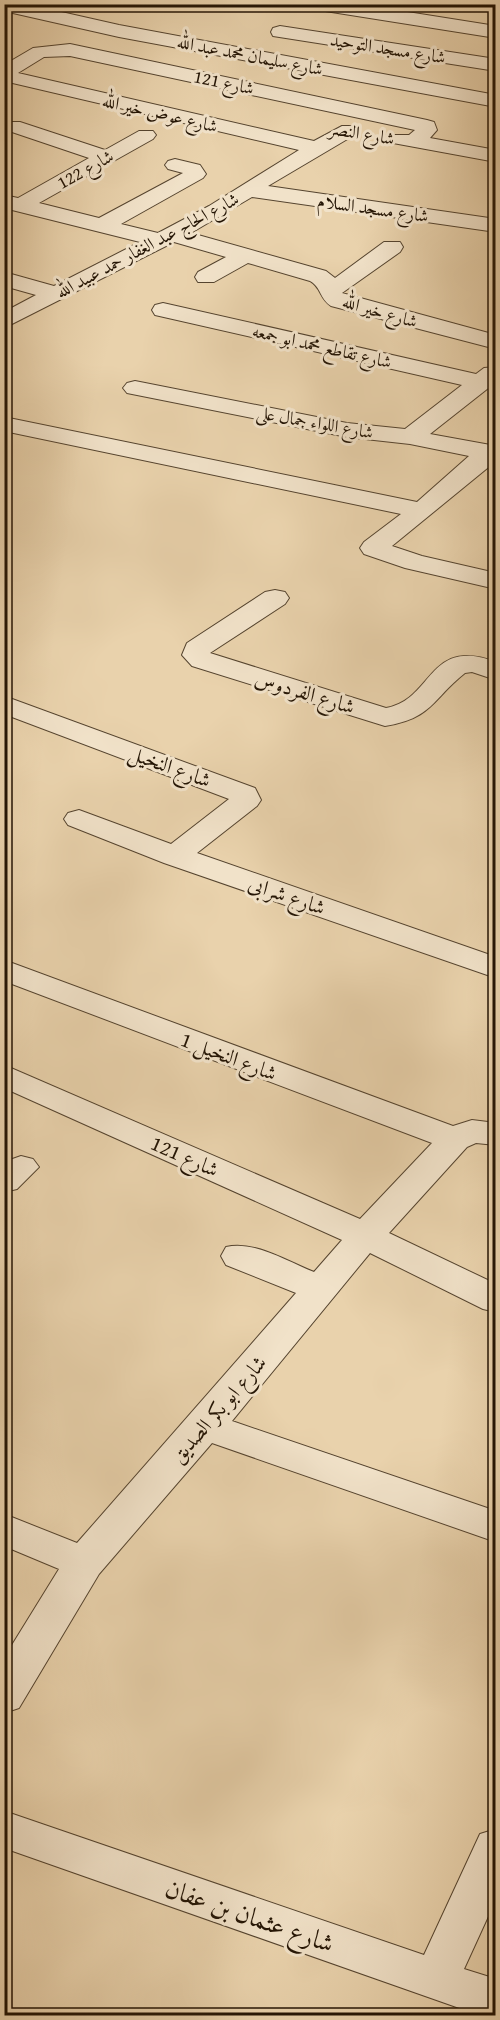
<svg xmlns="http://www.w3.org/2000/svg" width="500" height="2020" font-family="'Gentium Book Plus',Amiri,serif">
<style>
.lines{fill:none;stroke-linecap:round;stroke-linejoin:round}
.minor-casing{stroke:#55442f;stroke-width:2}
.minor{fill:#f1e2c9;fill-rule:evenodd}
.labels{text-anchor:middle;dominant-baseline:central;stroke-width:6;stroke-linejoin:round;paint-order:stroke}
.far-street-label{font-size:18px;fill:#241505;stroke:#f1e2c9}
.street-label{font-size:21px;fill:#241505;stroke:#f1e2c9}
.near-street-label{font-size:26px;fill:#241505;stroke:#f1e2c9}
</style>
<rect width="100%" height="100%" fill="#e9d2ac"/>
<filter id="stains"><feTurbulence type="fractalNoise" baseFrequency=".00333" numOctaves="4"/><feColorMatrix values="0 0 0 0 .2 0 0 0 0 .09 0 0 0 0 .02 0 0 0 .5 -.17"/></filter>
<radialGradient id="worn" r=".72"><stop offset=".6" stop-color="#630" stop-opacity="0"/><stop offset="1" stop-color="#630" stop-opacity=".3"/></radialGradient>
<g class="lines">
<g class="minor-casing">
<path id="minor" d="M 4,4 L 26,4 L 119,25 L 496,95 L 496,107 L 119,37 L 4,11 Z
M 310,4 L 357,4 L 496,26 L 496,38 L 319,10 Z
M 280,26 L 496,59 L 496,71 L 273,36 L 271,32 L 273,28 Z
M 70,44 L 427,120 L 434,122 L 437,130 L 430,138 L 496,150 L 496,162 L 393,143 L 390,139 L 393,135 L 409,135 L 415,130 L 70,56 L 44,57 L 18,73 L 314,141 L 342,126 L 356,126 L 359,130 L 356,134 L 268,186 L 496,219 L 496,232 L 252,197 L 191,233 L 326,271 L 335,278 L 384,242 L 400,242 L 403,247 L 400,252 L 342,293 L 496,335 L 496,349 L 331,306 C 319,298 322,288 310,281 L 248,263 L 214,282 L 198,282 L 195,277 L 198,272 L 226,257 L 174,242 L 4,328 L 4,312 L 36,295 L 4,286 L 4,272 L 54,286 L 140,242 L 4,208 L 4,195 L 18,198 L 89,158 L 6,130 L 6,122 L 20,122 L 105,150 L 139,131 L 153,131 L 156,135 L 153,139 L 39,203 L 99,218 L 183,173 L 168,169 L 165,165 L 168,161 L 175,159 L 200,165 L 206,174 L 203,178 L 121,224 L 158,233 L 209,206 L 299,150 L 4,81 L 4,65 L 33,48 Z
M 163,303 L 476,374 L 484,368 L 496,367 L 496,382 L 430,434 L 496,446 L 496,461 L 392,546 L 422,556 L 496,573 L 496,589 L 405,568 L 364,554 L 360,548 L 364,542 L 401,514 L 4,431 L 4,417 L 417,502 L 469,456 L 410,444 L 347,437 L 127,393 L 123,388 L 127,383 L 135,381 L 347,423 L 405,429 L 462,385 L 155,315 L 152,310 L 155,305 Z
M 275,590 L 285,592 L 289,598 L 285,604 L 210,653 L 386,708 C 434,700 427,636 496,662 L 496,680 L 472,672 L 465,673 C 431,700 433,718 385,726 L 192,666 L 182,655 L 187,643 L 265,592 Z
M 4,696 L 255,788 L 261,800 L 257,806 L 197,853 L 496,957 L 496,978 L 164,863 L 68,825 L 64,819 L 68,813 L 79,810 L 171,844 L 229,799 L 4,714 Z
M 4,960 L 453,1126 L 472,1120 L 496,1123 L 496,1145 L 476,1143 L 467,1147 L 389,1233 L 496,1284 L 496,1312 L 483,1309 L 370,1253 L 232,1421 L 496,1511 L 496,1542 L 212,1443 L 99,1574 L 19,1708 L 4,1713 L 4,1658 L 59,1569 L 4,1546 L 4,1514 L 77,1543 L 296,1293 L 226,1265 L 221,1256 L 226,1247 C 254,1240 288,1262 314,1272 L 342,1240 L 4,1088 L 4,1065 L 360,1219 L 432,1143 L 4,981 Z
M 21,1156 L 33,1159 L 39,1167 L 17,1189 L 4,1192 L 4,1162 Z
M 4,1811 L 424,1955 L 480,1834 L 496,1829 L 496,1899 L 464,1969 L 496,1979 L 496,2016 L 482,2016 L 4,1848 Z"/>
</g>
<use href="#minor" class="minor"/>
</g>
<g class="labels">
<g class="far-street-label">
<text transform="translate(388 48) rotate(9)">شارع مسجد التوحيد</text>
<text transform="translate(250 55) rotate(11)">شارع سليمان محمد عبد الله</text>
<text transform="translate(224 82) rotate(12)">شارع 121</text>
<text transform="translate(160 113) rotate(13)">شارع عوض خير الله</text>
<text transform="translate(362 133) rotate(10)">شارع النصر</text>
<text transform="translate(85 169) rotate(-29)">شارع 122</text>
<text transform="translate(373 208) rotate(8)">شارع مسجد السلام</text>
<text transform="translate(147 245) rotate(-28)">شارع الحاج عبد الغفار حمد عبيد الله</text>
<text transform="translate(380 311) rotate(16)">شارع خير الله</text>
<text transform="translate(322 346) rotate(13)">شارع تقاطع محمد ابو جمعه</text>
<text transform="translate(315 422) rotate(10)">شارع اللواء جمال على</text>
</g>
<g class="street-label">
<text transform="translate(305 692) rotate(17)">شارع الفردوس</text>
<text transform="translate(170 766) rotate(20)">شارع النخيل</text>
<text transform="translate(287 895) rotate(19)">شارع شرابى</text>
<text transform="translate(229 1056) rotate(21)">شارع النخيل 1</text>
<text transform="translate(185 1156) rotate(24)">شارع 121</text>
<text transform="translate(218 1409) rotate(-49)">شارع ابو بكر الصديق</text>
</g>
<g class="near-street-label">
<text transform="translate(250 1915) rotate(19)">شارع عثمان بن عفان</text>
</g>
</g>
<rect width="500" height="2020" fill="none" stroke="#e9d2ac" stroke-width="24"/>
<rect x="6" y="6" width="488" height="2008" fill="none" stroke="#241505" stroke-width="3"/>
<rect x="12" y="12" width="476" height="1996" fill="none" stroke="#241505" stroke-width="1.5"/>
<rect width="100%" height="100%" filter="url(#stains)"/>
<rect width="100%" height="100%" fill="url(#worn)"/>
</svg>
